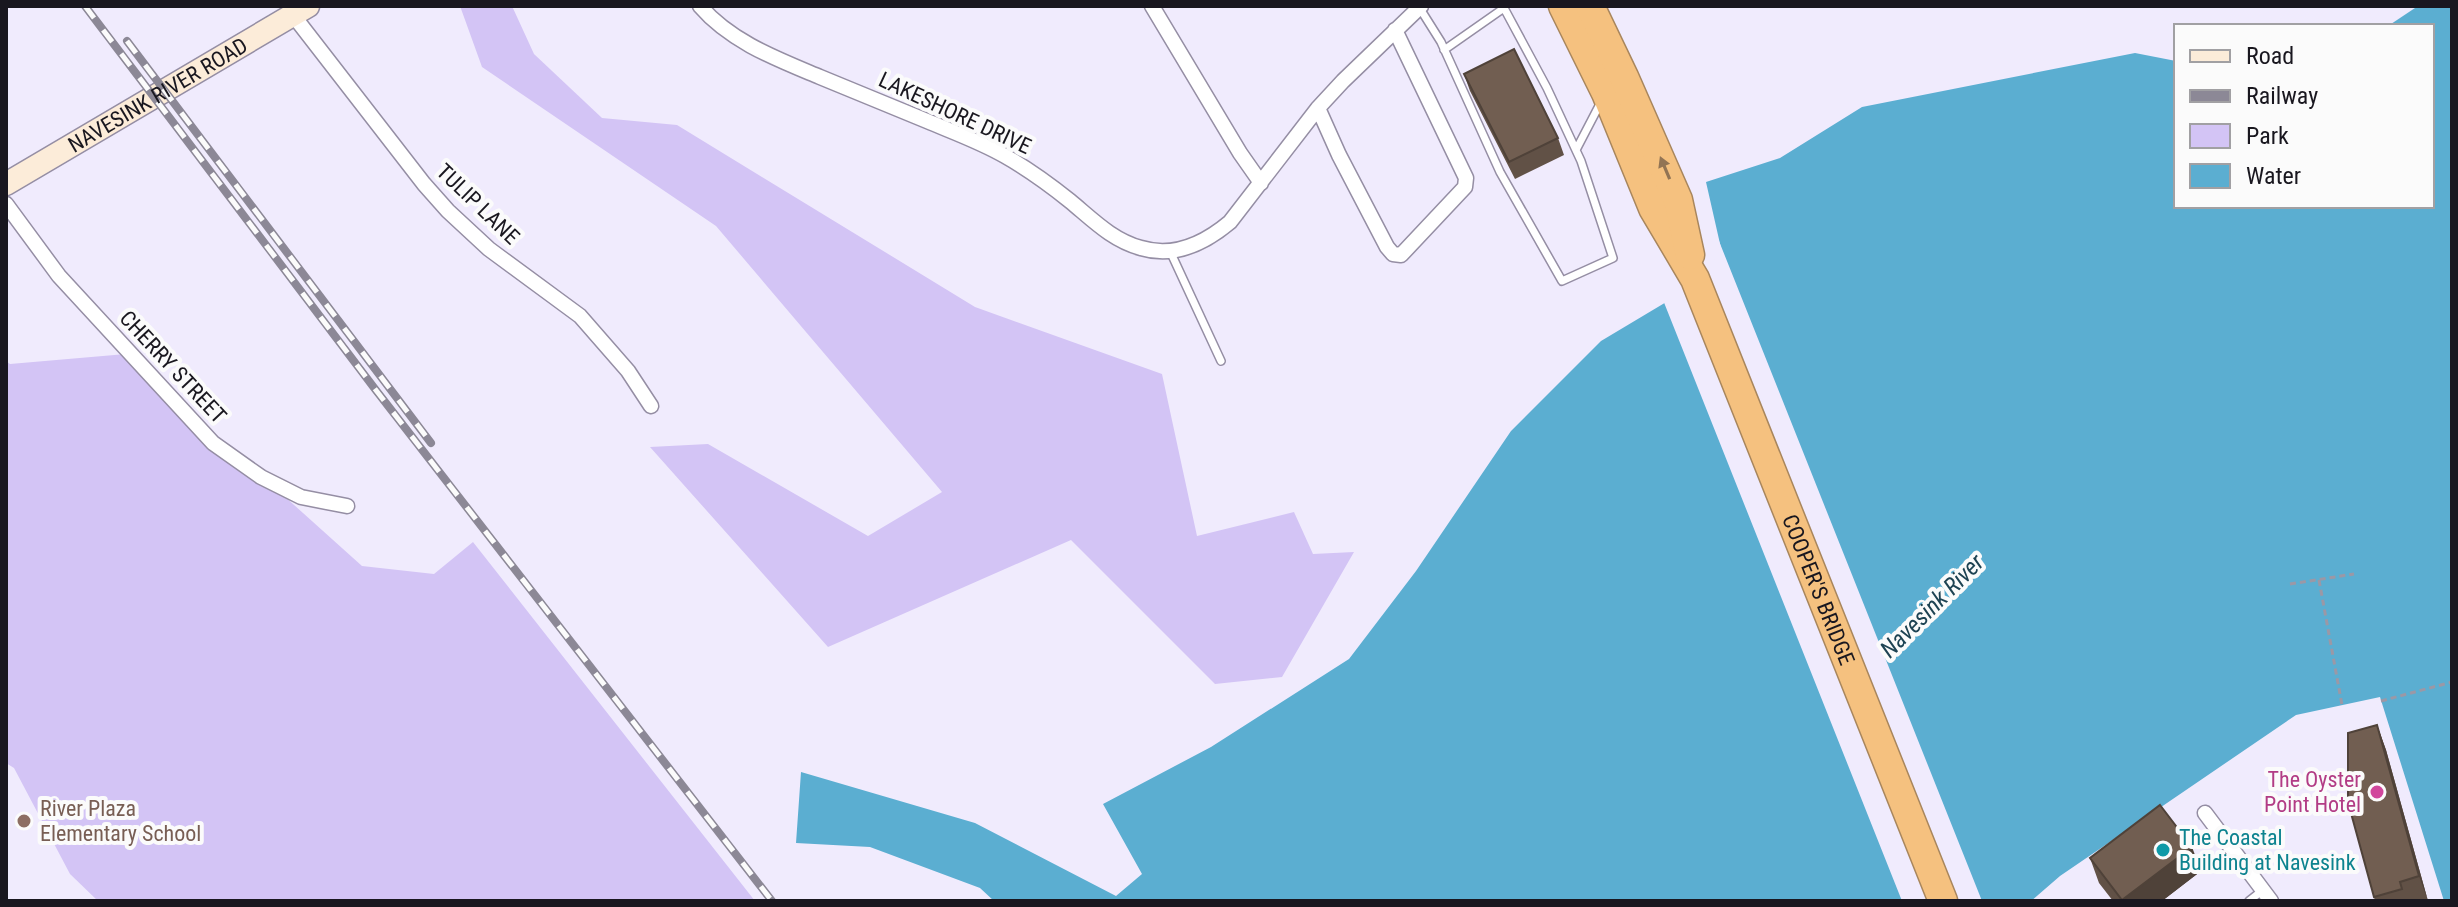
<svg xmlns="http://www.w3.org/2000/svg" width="2458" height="907" font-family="'Roboto Condensed',sans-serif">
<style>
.green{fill:#d3c4f5}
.water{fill:#5baed1}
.pier{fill:#f0ebfd}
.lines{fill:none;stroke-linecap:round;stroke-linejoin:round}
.lane-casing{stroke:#958ea4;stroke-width:10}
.street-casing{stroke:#958ea4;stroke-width:17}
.secondary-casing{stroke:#958ea4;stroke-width:25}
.highway-casing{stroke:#a8865d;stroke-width:31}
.path{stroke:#9b98a6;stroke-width:3;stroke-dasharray:6 4;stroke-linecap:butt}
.lane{stroke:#fff;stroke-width:7}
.street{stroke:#fff;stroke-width:14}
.secondary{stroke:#fcecd9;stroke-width:22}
.highway{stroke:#f5c17f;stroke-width:28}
.rail-casing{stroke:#8c8896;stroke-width:8}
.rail{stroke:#fbfbfb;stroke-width:5;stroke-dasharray:15;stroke-linecap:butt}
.wall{fill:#615146}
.shaded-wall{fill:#4f4239}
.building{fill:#715e51;stroke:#4f4239;stroke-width:2}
.oneway{fill:#927454}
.hotel-dot{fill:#d1479c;stroke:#fbfbfb;stroke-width:3}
.education-dot{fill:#8d6e63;stroke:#fbfbfb;stroke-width:3}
.culture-dot{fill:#0f9aa8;stroke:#fbfbfb;stroke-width:3}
.labels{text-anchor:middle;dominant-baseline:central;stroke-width:8;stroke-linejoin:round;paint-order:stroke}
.street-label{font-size:22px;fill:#19171f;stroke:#fbfbfb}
.hotel-label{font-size:22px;fill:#b23c85;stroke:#fbfbfb;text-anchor:end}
.education-label{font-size:22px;fill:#785e54;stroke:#fbfbfb;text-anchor:start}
.culture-label{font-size:22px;fill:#0d838f;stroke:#fbfbfb;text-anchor:start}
.water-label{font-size:24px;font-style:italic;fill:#1e4353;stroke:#fbfbfb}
</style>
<rect width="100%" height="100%" fill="#f0ebfd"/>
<path class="green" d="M 460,6 L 512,6 L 534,54 L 602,118 L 677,125 L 975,307 L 1162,374 L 1197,536 L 1294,512 L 1313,554 L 1354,552 L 1282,677 L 1215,684 L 1071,540 L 828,647 L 650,447 L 708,444 L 868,536 L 942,492 L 716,226 L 482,67 Z
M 126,354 L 362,566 L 434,574 L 473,542 L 755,901 L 98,901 L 70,874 L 14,768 L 6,763 L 6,361 L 10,364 Z"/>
<path class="water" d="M 2418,6 L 2452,6 L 2452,901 L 2444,901 L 2380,697 L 2296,715 L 2060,876 L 2031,901 L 994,901 L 980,888 L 870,847 L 796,843 L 801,772 L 975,823 L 1116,896 L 1142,874 L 1103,804 L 1211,747 L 1349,659 L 1416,571 L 1511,431 L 1601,341 L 1678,295 L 1723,257 L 1706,182 L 1780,158 L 1862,107 L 2135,53 L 2176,61 L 2176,206 L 2432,206 L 2432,26 L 2388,26 Z"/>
<path class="pier" d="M 1715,231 L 1982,901 L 1902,901 L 1663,300 L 1676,292 L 1719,255 L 1713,232 Z"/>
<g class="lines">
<g class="lane-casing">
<path id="lane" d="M 1419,7 L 1441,42 L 1500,172 L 1562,281 L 1613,258 L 1581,161 L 1547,88 L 1504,8 L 1444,50
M 1576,150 L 1601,102
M 1170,251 L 1221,361
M 2249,901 L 2263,890"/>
</g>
<g class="street-casing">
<path id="street" d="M 700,6 C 731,42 777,59 820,77 C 856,92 891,106 927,121 C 953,132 981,142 1005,156 C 1028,169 1050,185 1070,201 C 1093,220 1112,240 1141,248 C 1174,258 1205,243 1230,222 L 1318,108 L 1343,81 L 1421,6
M 1152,6 L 1240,153 L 1261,183
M 293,15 L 424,184 L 448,211 L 489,249 L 580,316 L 628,371 L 651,406
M 1318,108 L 1339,155 L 1387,247 L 1393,254 L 1401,255 L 1465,187 L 1466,178 L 1395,30
M 6,204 L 59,276 L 213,443 L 261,477 L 301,497 L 347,506
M 2205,813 L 2271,901"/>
</g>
<g class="secondary-casing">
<g id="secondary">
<path id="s1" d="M 6,184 L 308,6"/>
</g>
</g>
<g class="highway-casing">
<g id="highway">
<path id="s2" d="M 1563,6 L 1606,93 L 1653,208 L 1695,279 L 1943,901"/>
<path d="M 1590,6 L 1624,77 L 1678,200 L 1690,255"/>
</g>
</g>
<path class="path" d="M 2319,580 L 2342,705
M 2290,584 L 2354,574
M 2381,701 L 2452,682"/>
<use href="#lane" class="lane"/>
<use href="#street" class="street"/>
<use href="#secondary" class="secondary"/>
<use href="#highway" class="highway"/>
<g class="rail-casing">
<path id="rail" d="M 85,6 L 375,389 L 772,901
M 127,41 L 431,443"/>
</g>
<use href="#rail" class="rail"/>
</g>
<path class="wall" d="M 1464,74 L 1558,138 L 1564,155 L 1515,179 L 1470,91 Z
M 2377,725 L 2386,750 L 2428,901 L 2375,901 L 2348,802 Z
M 2090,858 L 2201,871 L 2162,901 L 2113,901 L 2099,883 Z"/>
<path class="shaded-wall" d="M 2377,725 L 2386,750 L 2428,901 L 2419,876 Z
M 2192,847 L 2201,871 L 2162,901 L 2123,901 L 2122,900 Z"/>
<path class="building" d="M 1514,49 L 1558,138 L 1509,162 L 1464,74 Z
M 2377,725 L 2419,876 L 2400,882 L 2402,889 L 2374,897 L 2348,802 L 2348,733 Z
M 2160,805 L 2192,847 L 2122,900 L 2090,858 Z"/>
<defs><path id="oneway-solid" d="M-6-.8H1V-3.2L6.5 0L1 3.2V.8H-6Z" transform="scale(2)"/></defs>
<use class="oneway" href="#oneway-solid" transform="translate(1665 168) rotate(-113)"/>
<circle class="hotel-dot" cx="2377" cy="792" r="8"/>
<circle class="education-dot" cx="24" cy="821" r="8"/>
<circle class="culture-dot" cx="2163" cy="850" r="8"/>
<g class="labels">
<g class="street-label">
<text stroke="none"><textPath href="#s1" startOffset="176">NAVESINK RIVER ROAD</textPath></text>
<text transform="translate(955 113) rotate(25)">LAKESHORE DRIVE</text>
<text transform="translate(478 204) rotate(44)">TULIP LANE</text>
<text transform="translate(173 367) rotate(47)">CHERRY STREET</text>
<text stroke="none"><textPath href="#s2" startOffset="638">COOPER'S BRIDGE</textPath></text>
</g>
<g class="hotel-label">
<text x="2361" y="779">The Oyster<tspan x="2361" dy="25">Point Hotel</tspan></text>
</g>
<g class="education-label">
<text x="40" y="808">River Plaza<tspan x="40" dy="25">Elementary School</tspan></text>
</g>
<g class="culture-label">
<text x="2179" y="837">The Coastal<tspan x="2179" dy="25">Building at Navesink</tspan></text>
</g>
<g class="water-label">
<text transform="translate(1932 606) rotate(-45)">Navesink River</text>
</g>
</g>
<rect width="2458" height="907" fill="none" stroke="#19171f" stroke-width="16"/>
<rect x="2174" y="24" width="260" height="184" fill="#fbfbfb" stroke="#a1a0a3" stroke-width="2"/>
<rect x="2190" y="50" width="40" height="12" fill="#fcecd9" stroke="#a1a0a3" stroke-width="2"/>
<text x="2246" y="64" font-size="24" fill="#19171f">Road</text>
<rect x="2190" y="90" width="40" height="12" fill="#8c8896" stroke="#a1a0a3" stroke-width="2"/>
<text x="2246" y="104" font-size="24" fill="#19171f">Railway</text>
<rect x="2190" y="124" width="40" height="24" fill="#d3c4f5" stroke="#a1a0a3" stroke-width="2"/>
<text x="2246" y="144" font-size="24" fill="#19171f">Park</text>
<rect x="2190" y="164" width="40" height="24" fill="#5baed1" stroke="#a1a0a3" stroke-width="2"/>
<text x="2246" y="184" font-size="24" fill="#19171f">Water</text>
</svg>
